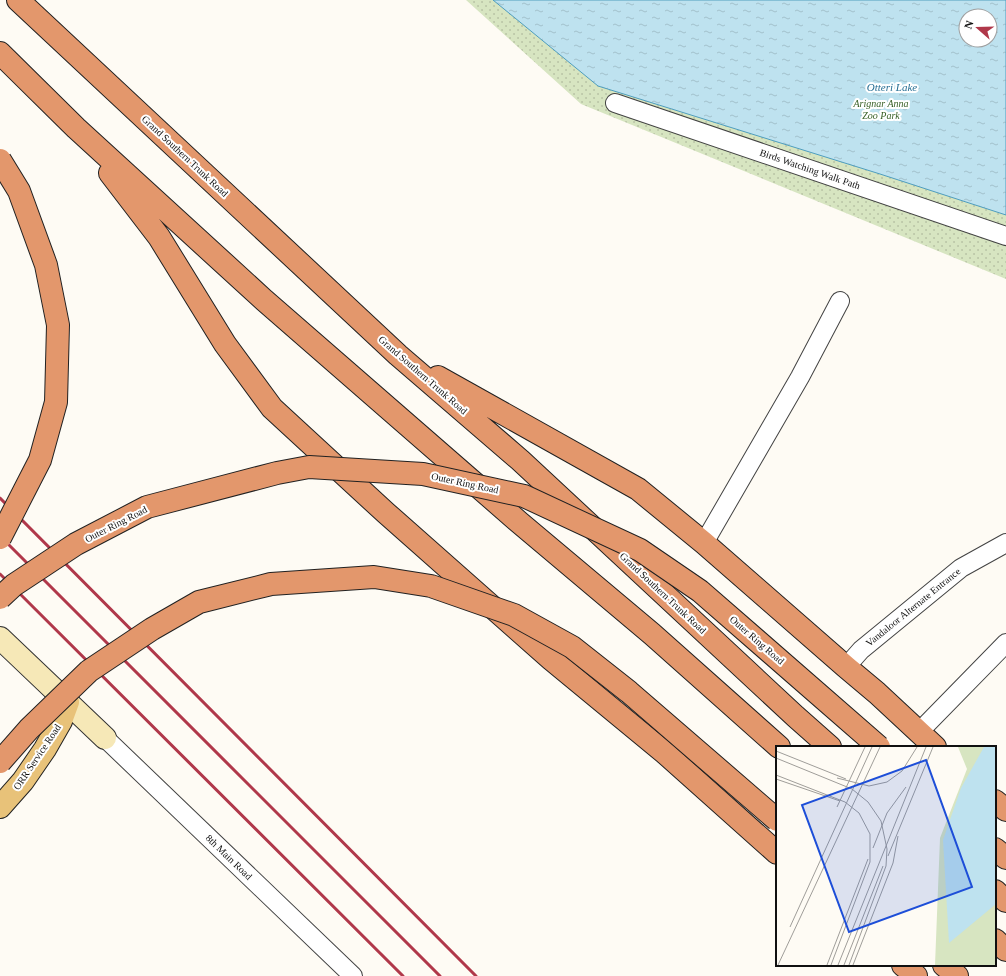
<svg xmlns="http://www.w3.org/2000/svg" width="1006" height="976" font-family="Georgia,serif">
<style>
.park{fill:url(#park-dots);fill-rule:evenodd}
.water{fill:url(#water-ripples);stroke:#4e9dbe;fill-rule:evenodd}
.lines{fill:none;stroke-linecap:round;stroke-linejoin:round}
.street-casing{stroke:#434343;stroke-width:20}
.secondary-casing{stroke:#323232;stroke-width:24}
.primary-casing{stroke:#212121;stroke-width:24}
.highway-casing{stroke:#212121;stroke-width:24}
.street{stroke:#fff;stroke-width:18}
.secondary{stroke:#f6e8b7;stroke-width:22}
.primary{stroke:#e8c279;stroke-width:22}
.highway{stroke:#e3976c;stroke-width:22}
.rail{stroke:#b0384a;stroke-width:3}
.highway-bridge-casing{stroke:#212121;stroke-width:24;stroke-linecap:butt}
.highway-bridge{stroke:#e3976c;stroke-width:22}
.labels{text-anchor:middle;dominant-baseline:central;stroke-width:4;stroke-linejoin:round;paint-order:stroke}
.park-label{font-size:10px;font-style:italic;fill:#396127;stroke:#fff}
.street-label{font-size:10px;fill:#101010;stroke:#fff}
.water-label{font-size:11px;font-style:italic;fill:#276f94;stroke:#fff}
.inset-road{fill:none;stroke:#9f9d99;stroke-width:1}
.view{fill:#1d4ed8;fill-opacity:0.15;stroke:#1d4ed8;stroke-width:2}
.inset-edge{fill:none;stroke:#101010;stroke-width:2}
</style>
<defs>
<pattern id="park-dots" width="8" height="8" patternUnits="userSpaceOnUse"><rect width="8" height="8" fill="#d7e5c1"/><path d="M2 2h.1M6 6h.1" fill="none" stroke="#b8c3a5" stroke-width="1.8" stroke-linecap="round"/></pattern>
<pattern id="water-ripples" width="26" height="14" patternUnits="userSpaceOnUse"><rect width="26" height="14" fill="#bee2ef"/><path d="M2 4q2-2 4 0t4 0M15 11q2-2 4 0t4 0" fill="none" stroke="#a2c1cc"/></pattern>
</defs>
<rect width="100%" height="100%" fill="#fefbf4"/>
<path class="park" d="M 466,0 L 1006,0 L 1006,279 L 581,104 ZM 966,16 L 990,16 L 990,40 L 966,40 Z"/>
<path class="water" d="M 493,0 L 1006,0 L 1006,215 L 880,174 L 598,86 ZM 966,16 L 990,16 L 990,40 L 966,40 Z"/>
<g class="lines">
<g class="street-casing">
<path id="street" d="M 615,103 L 1006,236
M 704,543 L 800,377 L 840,301
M 846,667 L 861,650 L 961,568 L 1006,543
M 919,732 L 1006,643
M 105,738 L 353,976"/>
</g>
<g class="secondary-casing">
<path id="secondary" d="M 0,638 L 105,738"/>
</g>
<g class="primary-casing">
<path id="primary" d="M 0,807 L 23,781 L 45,749 L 61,721 L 68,702"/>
</g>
<g class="highway-casing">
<path id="highway" d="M 18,0 L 398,355 L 520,460 L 795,716 L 830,747
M 0,53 L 76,128 L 264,300 L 520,523 L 652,634 L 779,747
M 110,173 L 159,237 L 225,344 L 272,408 L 386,513 L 551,659 L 665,753 L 777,853
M 438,377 L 638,489 L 704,543 L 846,667 L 877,693 L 935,747
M 995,801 L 1006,810
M 995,849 L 1006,858
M 995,891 L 1006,901
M 995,940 L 1006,950
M 903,965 L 916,976
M 944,965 L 957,976"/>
</g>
<use href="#street" class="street"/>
<use href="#secondary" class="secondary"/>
<use href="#primary" class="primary"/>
<use href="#highway" class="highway"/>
<path class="rail" d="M 0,498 L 476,976
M 0,536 L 440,976
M 0,574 L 403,976"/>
<g class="highway-bridge-casing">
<path id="highway-bridge" d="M 0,160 L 19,191 L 46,265 L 58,325 L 56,402 L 40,460 L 0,538
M 0,598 L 14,585 L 76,544 L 147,507 L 277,473 L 309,467 L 423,474 L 524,496 L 640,550 L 700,591 L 879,747
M 0,762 L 29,729 L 89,671 L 152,629 L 199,602 L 271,584 L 374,577 L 431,586 L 514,615 L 572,647 L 629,692 L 777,820"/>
</g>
<use href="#highway-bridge" class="highway-bridge"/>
</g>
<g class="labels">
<g class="park-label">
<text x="881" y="103">Arignar Anna<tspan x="881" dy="12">Zoo Park</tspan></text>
</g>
<g class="street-label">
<text transform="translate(185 156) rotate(43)">Grand Southern Trunk Road</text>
<text transform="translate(810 169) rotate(19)">Birds Watching Walk Path</text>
<text transform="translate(423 375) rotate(41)">Grand Southern Trunk Road</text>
<text transform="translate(465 483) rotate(12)">Outer Ring Road</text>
<text transform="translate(116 524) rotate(-27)">Outer Ring Road</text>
<text transform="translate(663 593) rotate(43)">Grand Southern Trunk Road</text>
<text transform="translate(913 607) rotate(-39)">Vandaloor Alternate Entrance</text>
<text transform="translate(757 640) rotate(41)">Outer Ring Road</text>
<text transform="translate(37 757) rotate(-56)">ORR Service Road</text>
<text transform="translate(229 857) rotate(44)">8th Main Road</text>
</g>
<g class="water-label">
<text x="892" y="87">Otteri Lake</text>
</g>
</g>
<g transform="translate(776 746)">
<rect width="220" height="220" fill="#fefbf4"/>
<path d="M 182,1 L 220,1 L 220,219 L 159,219 L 164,92 L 191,23 Z" fill="#d7e5c1"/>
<path d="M 208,1 L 220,1 L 220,158 L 173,197 L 167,94 L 185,42 Z" fill="#bee2ef"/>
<path class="inset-road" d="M 0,5 L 70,33M 0,12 L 76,43 L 92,56 L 105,75 L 111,103 L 110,120 L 73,219M 0,29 L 69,56 L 83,67 L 94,88 L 94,116 L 55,219M 61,32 L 93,40 L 111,36 L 126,25 L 141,1M 0,33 L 64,55M 61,61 L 89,1M 97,102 L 111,67 L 130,41M 112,110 L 157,1M 14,181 L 96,1M 2,219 L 104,1M 51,219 L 92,113M 62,219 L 150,1M 68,219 L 107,120M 77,219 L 117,117 L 122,90"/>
<path class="view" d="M 150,14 L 196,141 L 73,186 L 26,59 Z"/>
<rect width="220" height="220" class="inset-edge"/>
</g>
<g transform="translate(978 28) rotate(290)"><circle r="19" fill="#ffffff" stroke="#9f9f9f"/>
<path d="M0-3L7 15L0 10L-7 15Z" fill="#b0384a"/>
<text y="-6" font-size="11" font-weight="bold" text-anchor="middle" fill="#101010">N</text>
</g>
</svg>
